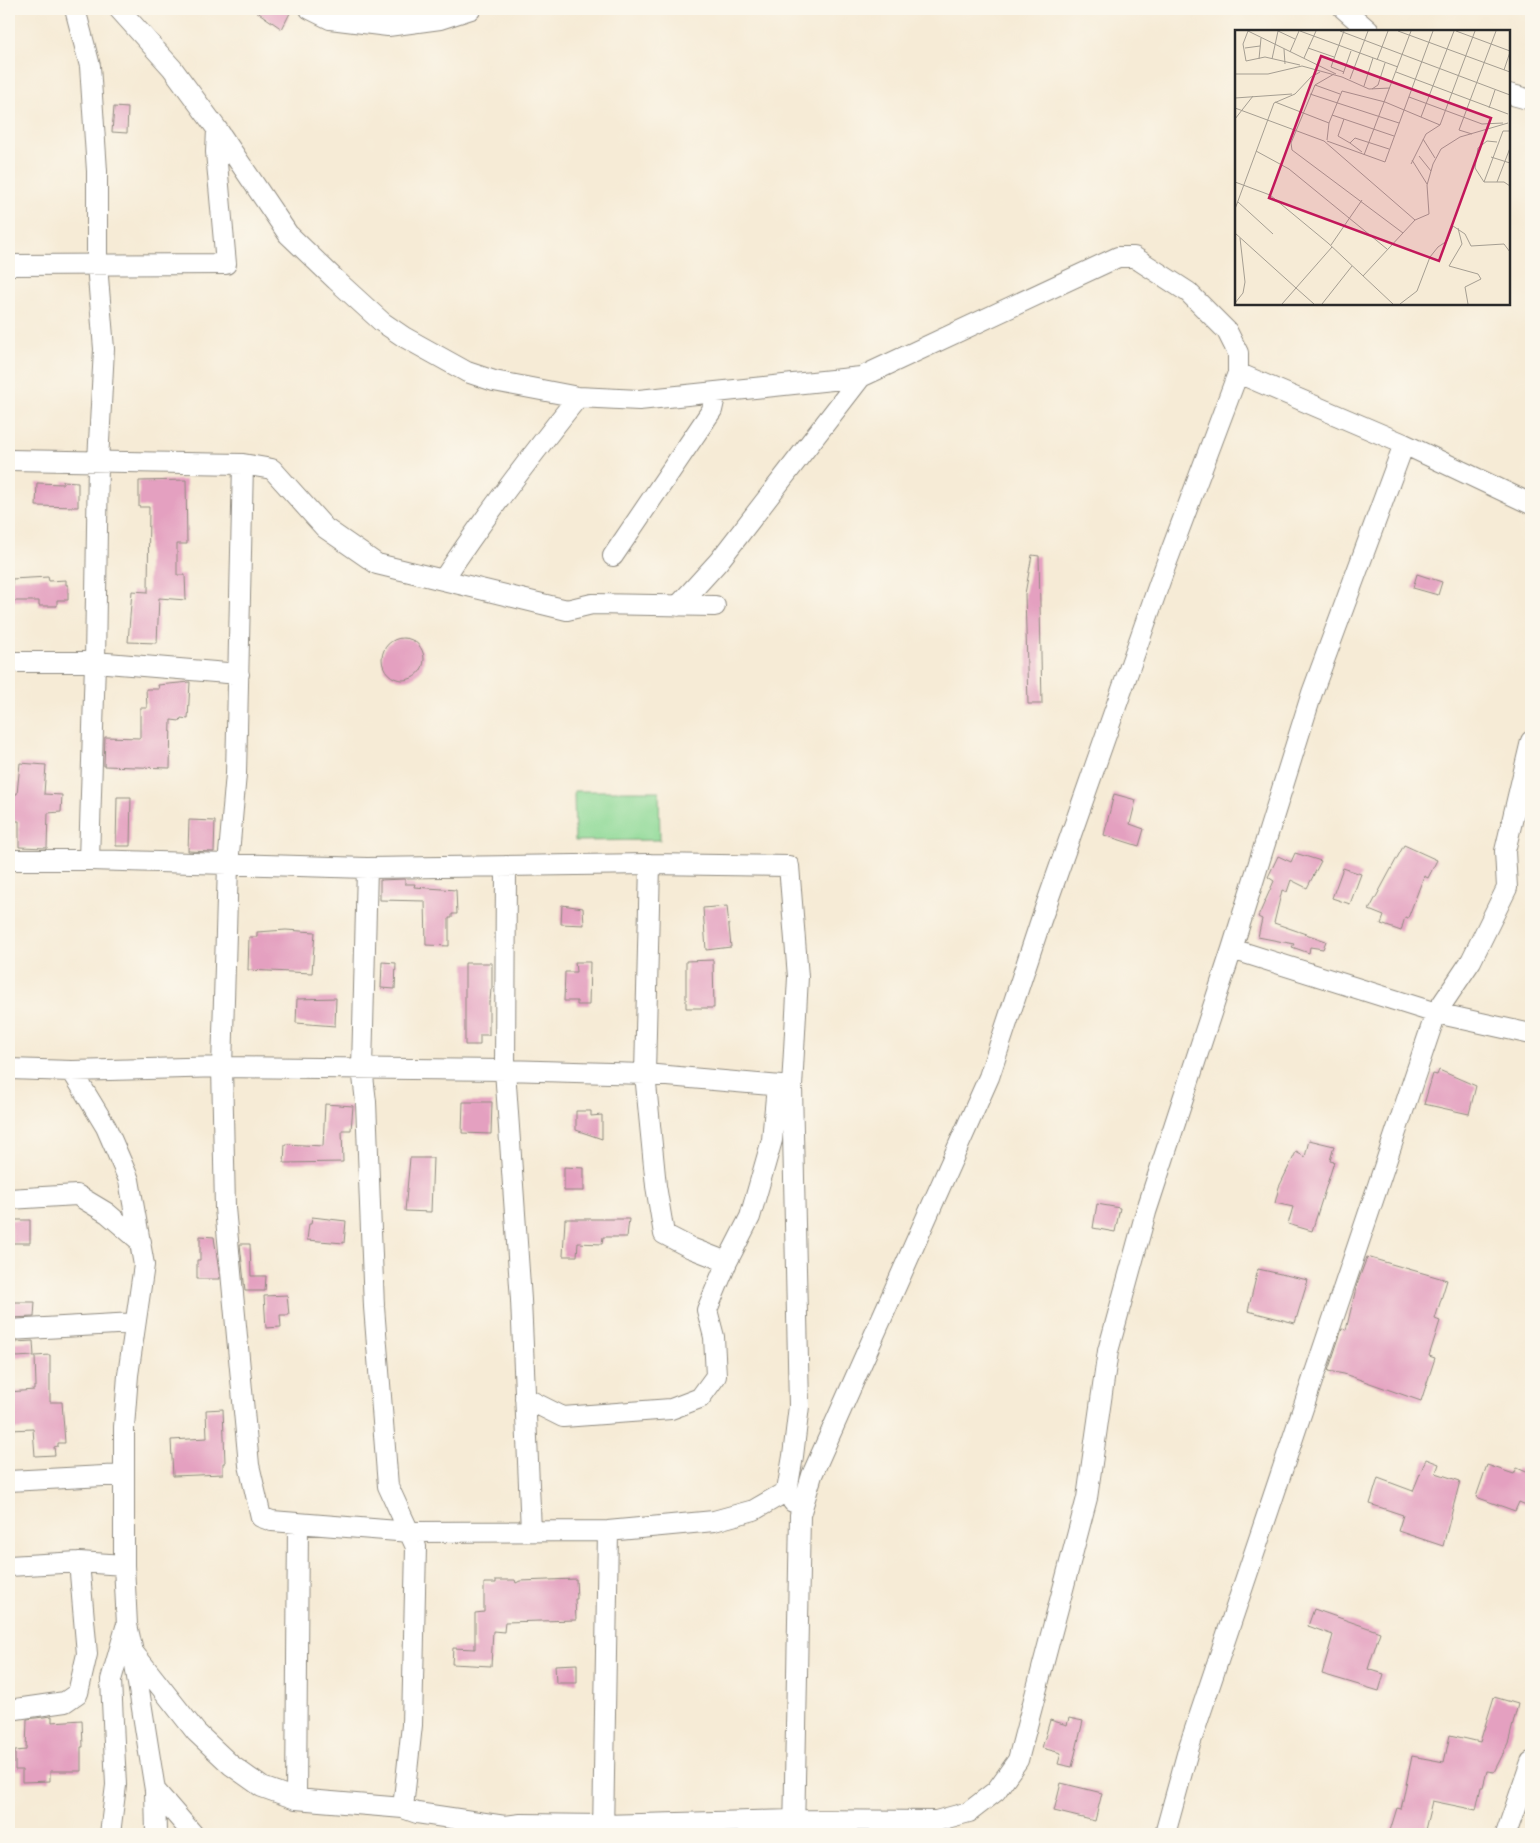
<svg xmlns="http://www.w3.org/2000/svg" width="1540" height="1843" font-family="'EB Garamond',serif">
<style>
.green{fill:#8ed996;stroke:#5c8260}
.building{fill:#e4a0c0}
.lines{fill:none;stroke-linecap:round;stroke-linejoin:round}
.street-casing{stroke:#908b80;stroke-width:22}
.street{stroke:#fff;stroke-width:20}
.inset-road{fill:none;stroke:#a59e92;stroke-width:1}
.view{fill:#c2185b;fill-opacity:0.15;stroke:#c2185b;stroke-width:2.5}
.inset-edge{fill:none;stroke:#2b2b2b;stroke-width:2.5}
</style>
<rect width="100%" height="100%" fill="#fbf7ec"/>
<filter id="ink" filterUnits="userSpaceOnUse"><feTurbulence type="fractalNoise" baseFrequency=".02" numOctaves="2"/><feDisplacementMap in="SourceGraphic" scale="10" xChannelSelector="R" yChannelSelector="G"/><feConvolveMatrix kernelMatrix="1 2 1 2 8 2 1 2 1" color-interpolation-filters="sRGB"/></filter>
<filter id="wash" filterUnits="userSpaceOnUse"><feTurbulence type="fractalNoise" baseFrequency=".0096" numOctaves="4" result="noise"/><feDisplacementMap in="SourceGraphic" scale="20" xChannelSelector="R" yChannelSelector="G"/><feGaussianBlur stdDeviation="1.12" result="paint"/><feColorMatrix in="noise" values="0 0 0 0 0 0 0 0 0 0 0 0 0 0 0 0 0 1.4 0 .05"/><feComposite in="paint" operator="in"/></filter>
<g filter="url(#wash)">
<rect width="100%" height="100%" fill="#f6ebd6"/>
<path class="green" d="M 574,791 L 659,791 L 660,840 L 575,841 Z"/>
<g id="blocks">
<path class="building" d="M 253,9 L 292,9 L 282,29 Z
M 114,107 L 128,108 L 127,133 L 112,132 Z
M 186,480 L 187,544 L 177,544 L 177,575 L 185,575 L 186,600 L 159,598 L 157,643 L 128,642 L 132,591 L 148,592 L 149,507 L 139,507 L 139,481 Z
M 63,481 L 78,482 L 78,507 L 36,506 L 37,483 L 63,484 Z
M 1032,555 L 1039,556 L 1042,704 L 1028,704 L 1025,594 Z
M 1417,574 L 1442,582 L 1438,595 L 1413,588 Z
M 48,577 L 49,581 L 66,580 L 66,585 L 68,585 L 68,600 L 57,600 L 57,606 L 39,606 L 39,601 L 12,601 L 12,579 Z
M382 659a21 21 0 1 1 42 0a21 21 0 1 1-42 0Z
M 190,682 L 188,719 L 181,718 L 180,721 L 171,720 L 170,768 L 104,766 L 105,737 L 140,738 L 140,708 L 147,708 L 146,689 L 159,689 L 158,685 Z
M 20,763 L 46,765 L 44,794 L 62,795 L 61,812 L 48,813 L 47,848 L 19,847 L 19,821 L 9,821 L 9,794 L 17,794 Z
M 1114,794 L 1136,800 L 1130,824 L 1144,829 L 1139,846 L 1104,835 Z
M 117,797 L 131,797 L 130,846 L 116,846 Z
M 189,820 L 215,821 L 214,852 L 188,851 Z
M 1404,845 L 1437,860 L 1428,878 L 1424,876 L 1408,918 L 1405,917 L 1401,931 L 1381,924 L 1384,916 L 1369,910 Z
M 1295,853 L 1321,861 L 1307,888 L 1291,880 L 1287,892 L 1282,890 L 1274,923 L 1326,941 L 1323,949 L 1310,947 L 1309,953 L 1292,947 L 1294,944 L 1258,937 L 1262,919 L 1258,917 L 1274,881 L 1268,877 L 1278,856 L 1291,862 Z
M 1343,868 L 1361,874 L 1350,904 L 1332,898 Z
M 405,879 L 405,884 L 415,884 L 414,887 L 456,890 L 457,914 L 452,914 L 452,918 L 449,918 L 449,946 L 426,945 L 425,901 L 380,900 L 380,880 Z
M 562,905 L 583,908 L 584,925 L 561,924 Z
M 727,906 L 731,947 L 706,950 L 703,908 Z
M 286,930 L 315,932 L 312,973 L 248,970 L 249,937 L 257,937 L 257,932 Z
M 713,960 L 714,1008 L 686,1008 L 686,961 Z
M 382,962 L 396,963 L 395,989 L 381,988 Z
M 575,962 L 590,962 L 589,1005 L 577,1005 L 577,1001 L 564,1001 L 565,972 L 576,972 Z
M 465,963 L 492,963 L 492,989 L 491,989 L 490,1001 L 489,1001 L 489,1035 L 480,1035 L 480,1045 L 465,1045 Z
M 336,998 L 335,1026 L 296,1023 L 297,999 Z
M 1439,1070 L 1476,1086 L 1469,1114 L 1424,1104 L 1433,1074 L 1437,1075 Z
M 463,1102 L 492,1102 L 491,1134 L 462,1133 Z
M 325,1104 L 353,1106 L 351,1130 L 342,1130 L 343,1162 L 284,1163 L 285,1144 L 323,1146 Z
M 576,1111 L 591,1111 L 591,1116 L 602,1115 L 602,1139 L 576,1130 Z
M 1309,1140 L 1334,1146 L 1330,1161 L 1334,1162 L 1312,1231 L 1288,1224 L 1293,1207 L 1275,1203 L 1279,1187 L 1296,1152 L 1305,1157 Z
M 410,1158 L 433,1158 L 431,1212 L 405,1211 Z
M 564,1167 L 584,1168 L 584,1191 L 564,1191 Z
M 1097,1204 L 1120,1208 L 1115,1232 L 1093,1228 Z
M 312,1217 L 346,1221 L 344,1243 L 307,1240 L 309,1224 L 311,1224 Z
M 565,1219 L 629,1219 L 627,1237 L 603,1237 L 602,1244 L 578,1243 L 577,1256 L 563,1256 Z
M 11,1220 L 30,1220 L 30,1243 L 12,1243 Z
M 200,1236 L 214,1237 L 220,1279 L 197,1279 L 197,1260 L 200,1260 Z
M 240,1244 L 250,1244 L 251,1276 L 266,1276 L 265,1291 L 245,1291 Z
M 1367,1257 L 1447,1280 L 1435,1319 L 1440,1321 L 1429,1356 L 1435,1358 L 1421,1401 L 1344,1374 L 1328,1371 L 1342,1329 L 1346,1330 L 1357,1284 Z
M 1258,1269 L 1308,1280 L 1295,1323 L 1248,1311 Z
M 287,1295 L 289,1315 L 280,1315 L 281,1327 L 266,1328 L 264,1296 Z
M 9,1302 L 35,1302 L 34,1317 L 9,1318 Z
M 33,1341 L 34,1356 L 16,1357 L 15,1342 Z
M 50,1355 L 50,1402 L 62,1402 L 65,1443 L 58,1443 L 58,1446 L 54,1447 L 55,1455 L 35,1456 L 33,1429 L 10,1430 L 9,1392 L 34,1390 L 34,1386 L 36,1386 L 35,1356 Z
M 223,1409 L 225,1463 L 223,1463 L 223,1474 L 173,1476 L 171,1440 L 207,1438 L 206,1410 Z
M 1426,1459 L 1439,1464 L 1436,1473 L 1460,1481 L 1443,1546 L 1398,1531 L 1403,1515 L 1370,1504 L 1378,1478 L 1413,1491 Z
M 1487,1465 L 1514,1474 L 1517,1468 L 1531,1474 L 1531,1507 L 1519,1502 L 1515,1511 L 1476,1497 Z
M 576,1579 L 577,1599 L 575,1599 L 576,1620 L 505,1622 L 504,1632 L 493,1631 L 491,1666 L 452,1664 L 453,1648 L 475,1649 L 475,1613 L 484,1612 L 484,1583 L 496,1583 L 496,1580 L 515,1580 L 516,1583 L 520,1581 Z
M 1314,1609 L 1380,1632 L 1368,1669 L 1384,1674 L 1379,1691 L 1322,1674 L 1333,1635 L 1308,1626 Z
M 577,1664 L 577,1683 L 556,1683 L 555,1665 Z
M 1494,1697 L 1518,1704 L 1508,1744 L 1494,1772 L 1487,1771 L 1483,1787 L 1481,1787 L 1476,1810 L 1432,1801 L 1424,1834 L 1389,1834 L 1397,1808 L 1401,1809 L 1412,1756 L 1444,1762 L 1450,1735 L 1480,1742 Z
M 52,1716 L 52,1722 L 82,1720 L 83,1747 L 81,1747 L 81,1771 L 50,1771 L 50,1781 L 22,1782 L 22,1770 L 15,1770 L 15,1751 L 26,1750 L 27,1719 Z
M 1069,1718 L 1083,1721 L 1072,1767 L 1058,1764 L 1061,1753 L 1042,1748 L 1050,1720 L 1067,1725 Z
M 1061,1783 L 1102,1793 L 1095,1821 L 1054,1811 Z"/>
</g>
</g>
<g filter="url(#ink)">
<use href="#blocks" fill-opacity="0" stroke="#908b80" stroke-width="1"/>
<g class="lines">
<g class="street-casing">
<path id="street" d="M 75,9 L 90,66 L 97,171 L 97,265 L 104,349 L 98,461 L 95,662 L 89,860
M 119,9 L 172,68 L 217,129 L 288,234 L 336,280 L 382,322 L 404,337 L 467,372 L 494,381 L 578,397 L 639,400 L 861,377 L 1118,257 L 1134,257 L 1188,292 L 1227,331 L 1238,353 L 1238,373 L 1165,567 L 1041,920 L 989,1077 L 812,1475 L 800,1515 L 794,1834
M 310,9 L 330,19 L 388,26 L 440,19 L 471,9
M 1344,9 L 1369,31
M 1509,94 L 1531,100
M 9,265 L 226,264 L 216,152 L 217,129
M 1238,373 L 1404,444 L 1531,504
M 9,460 L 243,464 L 272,469 L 325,528 L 377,564 L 567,610 L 592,604 L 715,606
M 243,464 L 236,774 L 228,865 L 222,1067 L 225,1208 L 249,1465 L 261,1517 L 272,1521 L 410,1532 L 608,1531 L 714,1521 L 754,1510 L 787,1491
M 613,556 L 712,410 L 716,392
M 443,580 C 484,517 531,456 578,397
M 678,606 L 719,561 L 861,377
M 9,662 L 95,662 L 239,674
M 9,860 L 89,860 L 367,868 L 650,864 L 789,866 L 798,977 L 792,1087 L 799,1406 L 793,1456 L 787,1491 L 793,1502
M 650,864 L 645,1074 L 656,1186 L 664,1234 L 691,1248 L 727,1262 L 750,1217 L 772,1140 L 777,1086
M 506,866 L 505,1070 L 521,1300 L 531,1531
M 367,868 L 362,1068 L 366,1102 L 374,1307 L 388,1486 L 416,1547 L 412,1725 L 403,1808
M 1232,949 L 1436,1013 L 1531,1034
M 9,1069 L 72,1071 L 222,1067 L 505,1070 L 645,1074 L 792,1087
M 72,1071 L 106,1127 L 129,1180 L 144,1265 L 128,1375 L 124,1427 L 124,1565 L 127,1625 L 133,1652 L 155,1790 L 156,1834
M 9,1199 L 77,1195 L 107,1213 L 141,1242
M 9,1330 L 134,1323
M 525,1398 L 563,1417 L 671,1409 L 700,1398 L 716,1376 L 714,1337 L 707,1310 L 727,1262
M 9,1481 L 123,1475
M 9,1566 L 79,1562 L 124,1565
M 133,1652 L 196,1732 L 231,1765 L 262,1787 L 296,1799 L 403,1808 L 417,1813 L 505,1826 L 521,1824 L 603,1825 L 794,1820 L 936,1821 L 969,1812 L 996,1791 L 1018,1760 L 1087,1498 L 1108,1351 L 1146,1212 L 1232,949 L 1312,693 L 1404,444
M 9,1710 L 65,1702 L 78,1693 L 87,1654 L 79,1562
M 155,1790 L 193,1834
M 296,1799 L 298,1523
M 110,1834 L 116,1785 L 111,1680 L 126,1627
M 603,1834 L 608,1531
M 1165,1834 L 1189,1747 L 1436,1013 L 1471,961 L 1507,888 L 1505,851 L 1531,741
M 1506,1834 L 1531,1762"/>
</g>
<use href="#street" class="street"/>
</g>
</g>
<g transform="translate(1235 30)">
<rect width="275" height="275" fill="#f6ebd6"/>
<path class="inset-road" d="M 13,1 L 101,44M 13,1 L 8,14 L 11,31 L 30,27 L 65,35M 43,1 L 60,9M 65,1 L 163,37M 105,1 L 275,65M 163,1 L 275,42M 221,1 L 275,21M 10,18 L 25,16M 73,18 L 99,27M 49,19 L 50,34M 55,22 L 64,1M 69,28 L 81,1M 24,29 L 26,8M 37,29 L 43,1M 142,30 L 153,1M 269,40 L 275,22M 109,42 L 96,37 L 109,1M 161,42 L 273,84M 0,44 L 33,44 L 67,36 L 107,47 L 134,59 L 155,58M 99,44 L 80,55 L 56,113 L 57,120 L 168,203M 108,44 L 116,21M 115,49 L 133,1M 80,55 L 105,64M 129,56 L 138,28M 137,59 L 143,55 L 150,33M 75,64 L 164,93M 174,67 L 247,94 L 268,93M 0,68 L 57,64M 40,72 L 94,93M 0,78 L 89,111 L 180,190M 254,78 L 260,60M 97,85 L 159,106M 186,87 L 219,1M 0,89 L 18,66M 109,89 L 103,106 L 115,113M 237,104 L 224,100 L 261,1M 188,109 L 200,128M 92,110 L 94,93 L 107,61 L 150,72 L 205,95M 92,111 L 150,132 L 198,1M 262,112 L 252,111 L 243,118 L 240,138 L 249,152 L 269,152 L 275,156M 21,121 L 54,139 L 152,219M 127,122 L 115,113 L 120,108 L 154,119M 129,125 L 176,1M 184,126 L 196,141M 256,127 L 275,133M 177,130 L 192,154M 176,134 L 191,104 L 205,95 L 240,1M 0,152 L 35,165 L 93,213 L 158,274M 249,152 L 268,101 L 275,101M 262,152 L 275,118M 3,172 L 38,204M 0,179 L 39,73 L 60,64 L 76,47 L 85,42M 223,198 L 227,214 L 214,236 L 243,244 L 246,249 L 230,257 L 233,274M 0,203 L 61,258 L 47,274M 96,215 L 127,170M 128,246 L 180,190 L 194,184 L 192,155 L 198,134 L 206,119 L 225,107 L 273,93M 0,273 L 8,263 L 10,252 L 5,208M 79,274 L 61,258 L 97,217M 87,274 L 117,236M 165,274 L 182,261 L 195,227 L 203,217 L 212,211 L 218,196 L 230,204 L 236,216 L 269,214 L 275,222"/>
<path class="view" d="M 86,26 L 256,88 L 204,231 L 34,168 Z"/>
<rect width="275" height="275" class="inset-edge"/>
</g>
<rect width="1540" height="1843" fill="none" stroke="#fbf7ec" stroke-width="30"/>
</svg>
